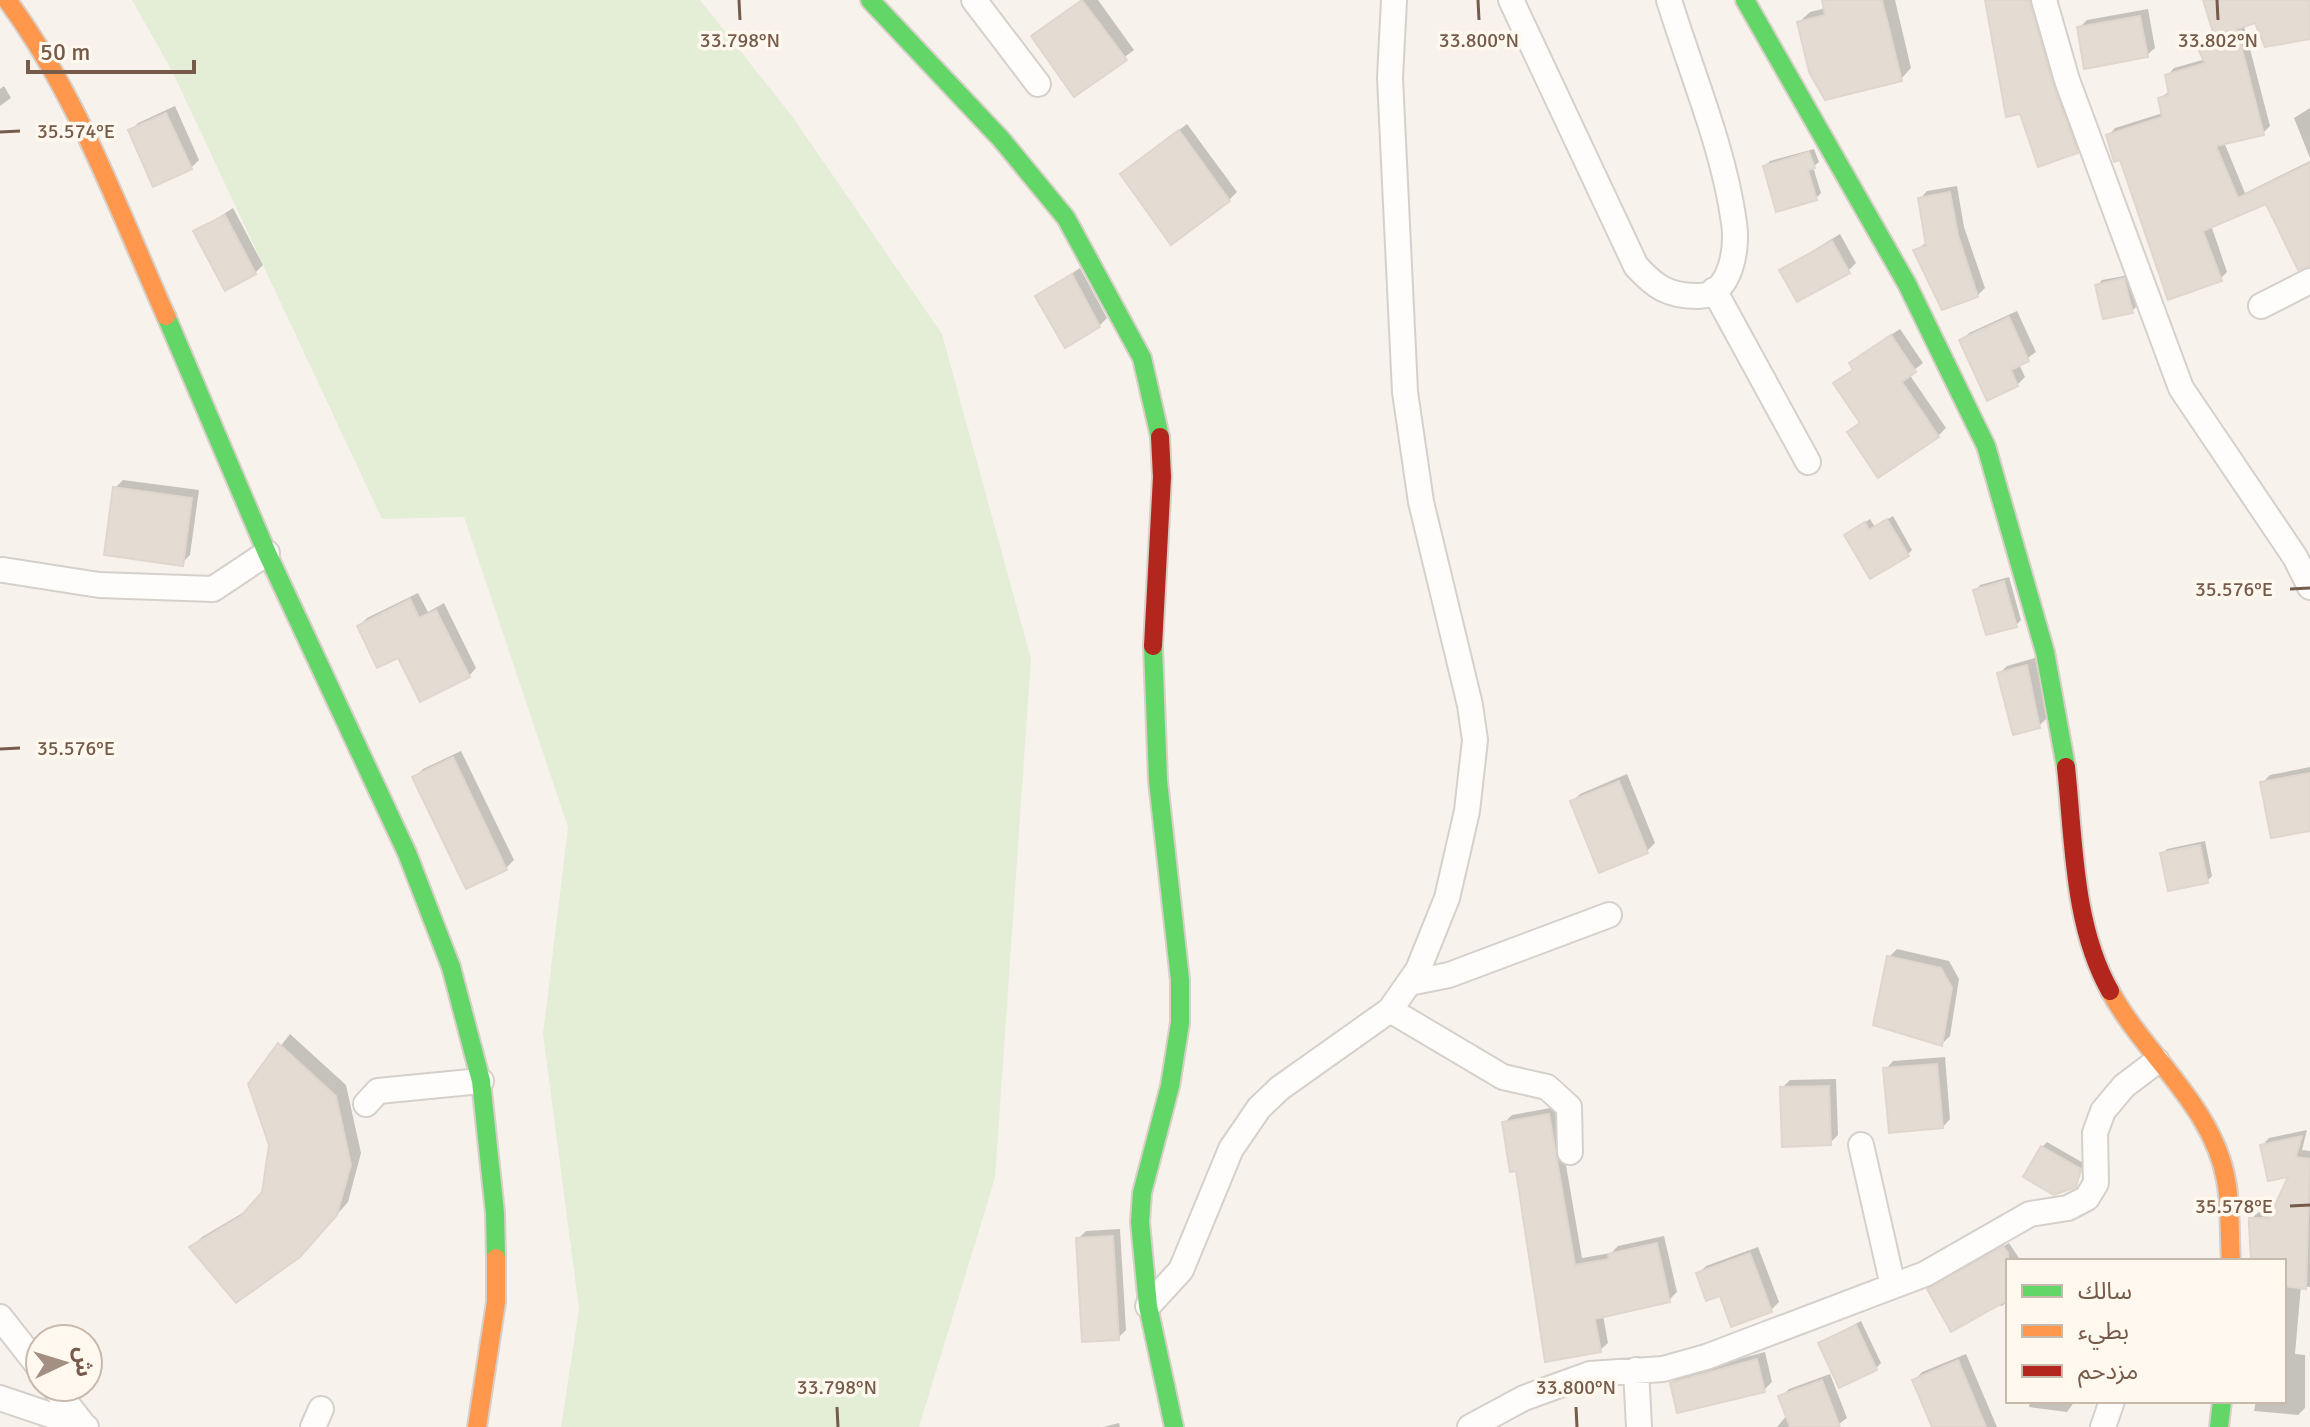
<svg xmlns="http://www.w3.org/2000/svg" width="2310" height="1427" font-family="Signika,'Noto Sans Arabic',sans-serif">
<style>
.green{fill:#e4eed7}
.shadow{fill:#0003}
.building{fill:#e4dbd3;stroke:#e0d6ce;stroke-width:2}
.lines{fill:none;stroke-linecap:round;stroke-linejoin:round}
.street-casing{stroke:#d6d0ca;stroke-width:28}
.fast-casing{stroke:#d7cfc8;stroke-width:22}
.slow-casing{stroke:#d7cfc8;stroke-width:22}
.jam-casing{stroke:#d7cfc8;stroke-width:22}
.street{stroke:#fefdfc;stroke-width:24}
.fast{stroke:#63d668;stroke-width:18}
.slow{stroke:#ff974d;stroke-width:18}
.jam{stroke:#b3261e;stroke-width:18}
.ticks{fill:none;stroke:#765b4b;stroke-width:3}
.ticks-label{font-size:20px;text-anchor:middle;fill:#765b4b;stroke:#fff8ee;stroke-width:7;stroke-linejoin:round;paint-order:stroke}
</style>
<rect width="100%" height="100%" fill="#f7f3ec"/>
<path class="green" d="M 132,0 L 700,0 L 792,116 L 942,334 L 1031,659 L 995,1178 L 919,1427 L 561,1427 L 579,1309 L 543,1034 L 568,827 L 464,517 L 382,519 L 173,73 Z"/>
<path class="shadow" d="M 1082,0 L 1098,0 L 1134,50 L 1075,94 L 1033,36 Z
M 1824,0 L 1895,0 L 1911,68 L 1901,79 L 1799,22 L 1810,12 L 1826,8 Z
M 1987,0 L 2039,0 L 2084,144 L 2077,151 Z
M 2205,0 L 2310,0 L 2310,37 L 2257,21 L 2244,26 L 2270,126 L 2263,133 L 2224,142 L 2245,193 L 2310,161 L 2310,264 L 2267,202 L 2211,225 L 2227,272 L 2220,279 L 2121,158 L 2108,136 L 2115,128 L 2163,113 L 2160,98 L 2170,91 L 2167,76 L 2174,68 L 2206,59 L 2201,51 L 2217,39 Z
M 2148,9 L 2155,48 L 2147,55 L 2079,28 L 2087,20 Z
M 4,86 L 11,98 L 0,106 L 0,89 Z
M 175,106 L 199,160 L 191,168 L 130,131 L 138,123 Z
M 2310,108 L 2310,158 L 2294,118 Z
M 1187,124 L 1237,192 L 1229,200 L 1122,174 Z
M 1814,149 L 1819,162 L 1813,167 L 1821,193 L 1816,198 L 1765,166 L 1770,161 Z
M 1957,186 L 1964,227 L 1985,288 L 1977,296 L 1915,251 L 1927,242 L 1920,199 L 1927,191 Z
M 233,208 L 263,265 L 255,273 L 196,232 Z
M 1840,234 L 1856,263 L 1848,271 L 1781,270 Z
M 1080,268 L 1107,318 L 1099,326 L 1037,296 Z
M 2129,275 L 2137,306 L 2132,311 L 2098,285 L 2102,280 Z
M 2017,311 L 2036,352 L 2019,364 L 2025,377 L 2017,385 L 1962,341 L 1969,333 Z
M 1900,329 L 1923,363 L 1909,374 L 1946,428 L 1938,436 L 1850,432 L 1861,422 L 1836,383 L 1855,368 L 1851,364 L 1859,356 Z
M 123,480 L 199,490 L 190,555 L 182,563 L 115,488 Z
M 1893,516 L 1912,550 L 1907,555 L 1846,535 L 1870,519 L 1875,527 Z
M 2009,577 L 2021,620 L 2016,625 L 1976,590 L 1980,585 Z
M 418,593 L 428,612 L 444,603 L 476,668 L 469,676 L 399,655 L 359,626 L 367,618 Z
M 2035,658 L 2047,718 L 2039,726 L 1999,674 L 2007,666 Z
M 461,751 L 514,860 L 506,868 L 415,777 L 423,769 Z
M 2310,767 L 2310,829 L 2262,783 L 2270,775 Z
M 1627,774 L 1655,843 L 1647,851 L 1600,871 L 1572,802 L 1580,794 Z
M 2205,841 L 2212,876 L 2207,881 L 2162,854 L 2167,849 Z
M 1897,949 L 1949,961 L 1959,979 L 1950,1036 L 1942,1044 L 1889,957 Z
M 290,1034 L 346,1085 L 361,1153 L 348,1202 L 311,1244 L 192,1247 L 202,1237 L 251,1208 L 264,1193 L 271,1144 L 251,1084 Z
M 1945,1057 L 1950,1119 L 1943,1127 L 1886,1069 L 1893,1061 Z
M 1836,1079 L 1838,1135 L 1830,1143 L 1782,1088 L 1790,1080 Z
M 1556,1107 L 1582,1258 L 1611,1253 L 1618,1246 L 1664,1236 L 1677,1292 L 1669,1300 L 1603,1315 L 1608,1343 L 1600,1350 L 1517,1169 L 1504,1123 L 1512,1115 Z
M 2307,1130 L 2302,1150 L 2310,1151 L 2310,1287 L 2301,1286 L 2295,1354 L 2305,1355 L 2305,1408 L 2298,1415 L 2254,1411 L 2256,1401 L 2284,1401 L 2284,1261 L 2253,1261 L 2251,1219 L 2259,1212 L 2274,1212 L 2291,1174 L 2262,1146 L 2269,1138 Z
M 2047,1142 L 2085,1164 L 2075,1185 L 2042,1147 Z
M 1120,1229 L 1126,1330 L 1118,1338 L 1078,1239 L 1086,1231 Z
M 2009,1243 L 2021,1261 L 2008,1261 L 2008,1301 L 2002,1306 L 1929,1290 Z
M 1758,1247 L 1779,1302 L 1771,1310 L 1721,1294 L 1698,1274 L 1706,1266 Z
M 1861,1321 L 1881,1363 L 1876,1368 L 1820,1343 Z
M 1765,1352 L 1772,1382 L 1764,1390 L 1672,1383 L 1680,1375 Z
M 1966,1354 L 1997,1427 L 1934,1427 L 1915,1380 L 1922,1372 Z
M 1830,1374 L 1847,1418 L 1835,1427 L 1777,1427 L 1787,1415 L 1781,1397 L 1789,1389 Z
M 2030,1401 L 2075,1401 L 2067,1412 L 2029,1407 Z
M 1119,1423 L 1120,1427 L 1103,1427 Z"/>
<path class="building" d="M 1082,0 L 1127,60 L 1074,97 L 1031,36 Z
M 1822,0 L 1882,0 L 1902,81 L 1825,100 L 1809,72 L 1797,22 L 1825,15 Z
M 1985,0 L 2029,0 L 2053,84 L 2078,153 L 2038,167 L 2020,114 L 2006,117 Z
M 2203,0 L 2310,0 L 2310,39 L 2265,47 L 2255,23 L 2237,29 L 2264,135 L 2216,146 L 2238,198 L 2310,163 L 2310,266 L 2298,270 L 2266,204 L 2203,231 L 2222,281 L 2168,300 L 2120,160 L 2114,162 L 2106,135 L 2162,117 L 2158,98 L 2169,95 L 2165,75 L 2205,63 L 2199,51 L 2216,42 Z
M 2140,16 L 2148,57 L 2084,69 L 2077,27 Z
M 166,113 L 192,169 L 153,187 L 128,130 Z
M 1179,130 L 1230,201 L 1171,245 L 1120,174 Z
M 1809,152 L 1815,168 L 1808,170 L 1817,200 L 1776,212 L 1763,166 Z
M 1950,192 L 1958,235 L 1978,297 L 1942,310 L 1913,250 L 1926,246 L 1918,198 Z
M 225,215 L 256,274 L 225,291 L 193,231 Z
M 1832,241 L 1850,273 L 1797,302 L 1779,270 Z
M 1072,274 L 1100,327 L 1065,348 L 1035,296 Z
M 2124,278 L 2133,313 L 2103,319 L 2095,285 Z
M 2009,317 L 2029,361 L 2011,370 L 2018,386 L 1987,401 L 1959,340 Z
M 1891,335 L 1916,372 L 1902,382 L 1939,437 L 1878,478 L 1847,432 L 1860,423 L 1833,383 L 1853,370 L 1849,363 Z
M 113,487 L 192,498 L 183,566 L 104,555 Z
M 1887,519 L 1909,556 L 1870,579 L 1844,535 L 1865,522 L 1869,530 Z
M 2004,581 L 2017,627 L 1986,635 L 1973,590 Z
M 410,599 L 419,618 L 436,610 L 470,677 L 420,702 L 398,658 L 377,668 L 357,626 Z
M 2027,665 L 2040,728 L 2013,735 L 1997,673 Z
M 453,757 L 507,870 L 466,889 L 412,777 Z
M 2310,773 L 2310,831 L 2271,838 L 2260,782 Z
M 1619,781 L 1648,853 L 1599,873 L 1570,801 Z
M 2200,845 L 2208,883 L 2168,891 L 2160,853 Z
M 1887,956 L 1941,968 L 1952,988 L 1942,1046 L 1873,1025 Z
M 278,1043 L 336,1096 L 351,1165 L 337,1215 L 300,1257 L 236,1303 L 189,1247 L 241,1216 L 262,1192 L 269,1145 L 248,1084 Z
M 1937,1064 L 1943,1128 L 1889,1133 L 1883,1068 Z
M 1829,1086 L 1831,1145 L 1782,1147 L 1780,1087 Z
M 1549,1114 L 1575,1265 L 1609,1259 L 1608,1254 L 1657,1243 L 1670,1302 L 1595,1319 L 1601,1352 L 1545,1362 L 1516,1171 L 1510,1172 L 1502,1122 Z
M 2302,1136 L 2296,1157 L 2310,1159 L 2306,1289 L 2284,1286 L 2284,1261 L 2251,1261 L 2249,1225 L 2249,1218 L 2269,1218 L 2288,1177 L 2268,1181 L 2260,1145 Z
M 2041,1146 L 2081,1169 L 2076,1187 L 2054,1195 L 2023,1177 Z
M 1113,1236 L 1119,1340 L 1082,1342 L 1076,1238 Z
M 2003,1246 L 2008,1253 L 2008,1300 L 1951,1332 L 1927,1289 Z
M 1750,1253 L 1772,1312 L 1731,1327 L 1720,1296 L 1706,1301 L 1696,1273 Z
M 1856,1325 L 1877,1370 L 1839,1388 L 1818,1343 Z
M 1757,1359 L 1765,1392 L 1677,1413 L 1670,1383 Z
M 1958,1360 L 1986,1427 L 1932,1427 L 1912,1380 Z
M 1822,1380 L 1840,1427 L 1790,1427 L 1778,1396 Z"/>
<g class="lines">
<g class="street-casing">
<path id="street" d="M 974,0 L 1038,84
M 1511,0 L 1636,266 C 1655,287 1668,296 1698,296 C 1731,297 1738,247 1734,223 C 1724,148 1691,72 1669,0
M 2044,0 L 2067,80 L 2181,388 L 2295,557 L 2310,587
M 1714,290 L 1808,462
M 2261,306 L 2310,281
M 3,570 L 99,585 L 213,589 L 267,553
M 1409,983 L 1449,975 L 1609,915
M 1390,1010 L 1503,1077 L 1547,1087 L 1569,1107 L 1570,1152
M 366,1104 L 378,1091 L 481,1081
M 1861,1145 L 1893,1286
M 1148,1306 L 1181,1270 L 1231,1149 L 1259,1108 L 1280,1088 L 1390,1010 L 1418,970 L 1447,898 L 1467,811 L 1475,740 L 1470,705 L 1421,502 L 1405,392 L 1390,78 L 1394,0
M 0,1317 L 40,1368
M 1636,1370 L 1639,1427
M 54,1387 L 85,1427
M 0,1398 L 86,1427
M 313,1427 L 321,1409
M 1470,1427 L 1524,1398 L 1590,1374 L 1663,1369 L 1706,1357 L 1925,1274 L 2030,1214 L 2068,1208 L 2087,1198 L 2096,1183 L 2095,1133 L 2103,1111 L 2124,1086 L 2157,1061
M 2103,1427 L 2112,1401"/>
</g>
<g class="fast-casing">
<path id="fast" d="M 870,0 L 1001,139 L 1066,218 L 1142,358 L 1160,437
M 1745,0 L 1907,284 L 1986,446 L 2045,652 L 2066,767
M 166,316 L 267,553 L 407,853 L 451,967 L 481,1081 L 495,1213 L 496,1258
M 1153,646 L 1158,781 L 1180,980 L 1180,1023 L 1170,1086 L 1142,1193 L 1140,1222 L 1148,1306 L 1174,1427
M 2219,1427 L 2222,1401"/>
</g>
<g class="slow-casing">
<path id="slow" d="M 7,0 C 77,94 118,209 166,316
M 2110,991 C 2144,1054 2213,1106 2226,1180 C 2231,1206 2229,1235 2231,1261
M 477,1427 L 496,1302 L 496,1258"/>
</g>
<g class="jam-casing">
<path id="jam" d="M 1153,646 L 1162,477 L 1160,437
M 2066,767 C 2074,841 2073,925 2110,991"/>
</g>
<use href="#street" class="street"/>
<use href="#fast" class="fast"/>
<use href="#slow" class="slow"/>
<use href="#jam" class="jam"/>
</g>
<path class="ticks" d="M 739,0 L 740,20M 1478,0 L 1479,20M 2217,0 L 2218,20M 0,132 L 20,131M 2290,589 L 2310,588M 0,749 L 20,748M 2290,1206 L 2310,1205M 837,1407 L 838,1427M 1576,1407 L 1577,1427"/>
<g class="ticks-label">
<text x="740" y="47">33.798°N</text>
<text x="1479" y="47">33.800°N</text>
<text x="2218" y="47">33.802°N</text>
<text x="76" y="138">35.574°E</text>
<text x="2234" y="596">35.576°E</text>
<text x="76" y="755">35.576°E</text>
<text x="2234" y="1213">35.578°E</text>
<text x="837" y="1394">33.798°N</text>
<text x="1576" y="1394">33.800°N</text>
</g>
<rect x="2006" y="1259" width="280" height="144" fill="#fff8ee" stroke="#c8b9ad" stroke-width="2"/>
<rect x="2022" y="1285" width="40" height="12" fill="#63d668" stroke="#c8b9ad" stroke-width="2"/>
<text x="2078" y="1299" font-size="24" fill="#765b4b">سالك</text>
<rect x="2022" y="1325" width="40" height="12" fill="#ff974d" stroke="#c8b9ad" stroke-width="2"/>
<text x="2078" y="1339" font-size="24" fill="#765b4b">بطيء</text>
<rect x="2022" y="1365" width="40" height="12" fill="#b3261e" stroke="#c8b9ad" stroke-width="2"/>
<text x="2078" y="1379" font-size="24" fill="#765b4b">مزدحم</text>
<g transform="translate(64 1363) rotate(86)"><circle r="38" fill="#fff8ee" stroke="#c8b9ad" stroke-width="2"/>
<path d="M0-6L14 30L0 20L-14 30Z" fill="#a39083"/>
<text y="-12" font-size="22" font-weight="bold" text-anchor="middle" fill="#765b4b">ش</text>
</g>
<path d="M28 60v12h166v-12" fill="none" stroke="#765b4b" stroke-width="4"/>
<text x="40" y="60" font-size="24" fill="#765b4b" stroke="#fff8ee" stroke-width="6" paint-order="stroke">50 m</text>
</svg>
